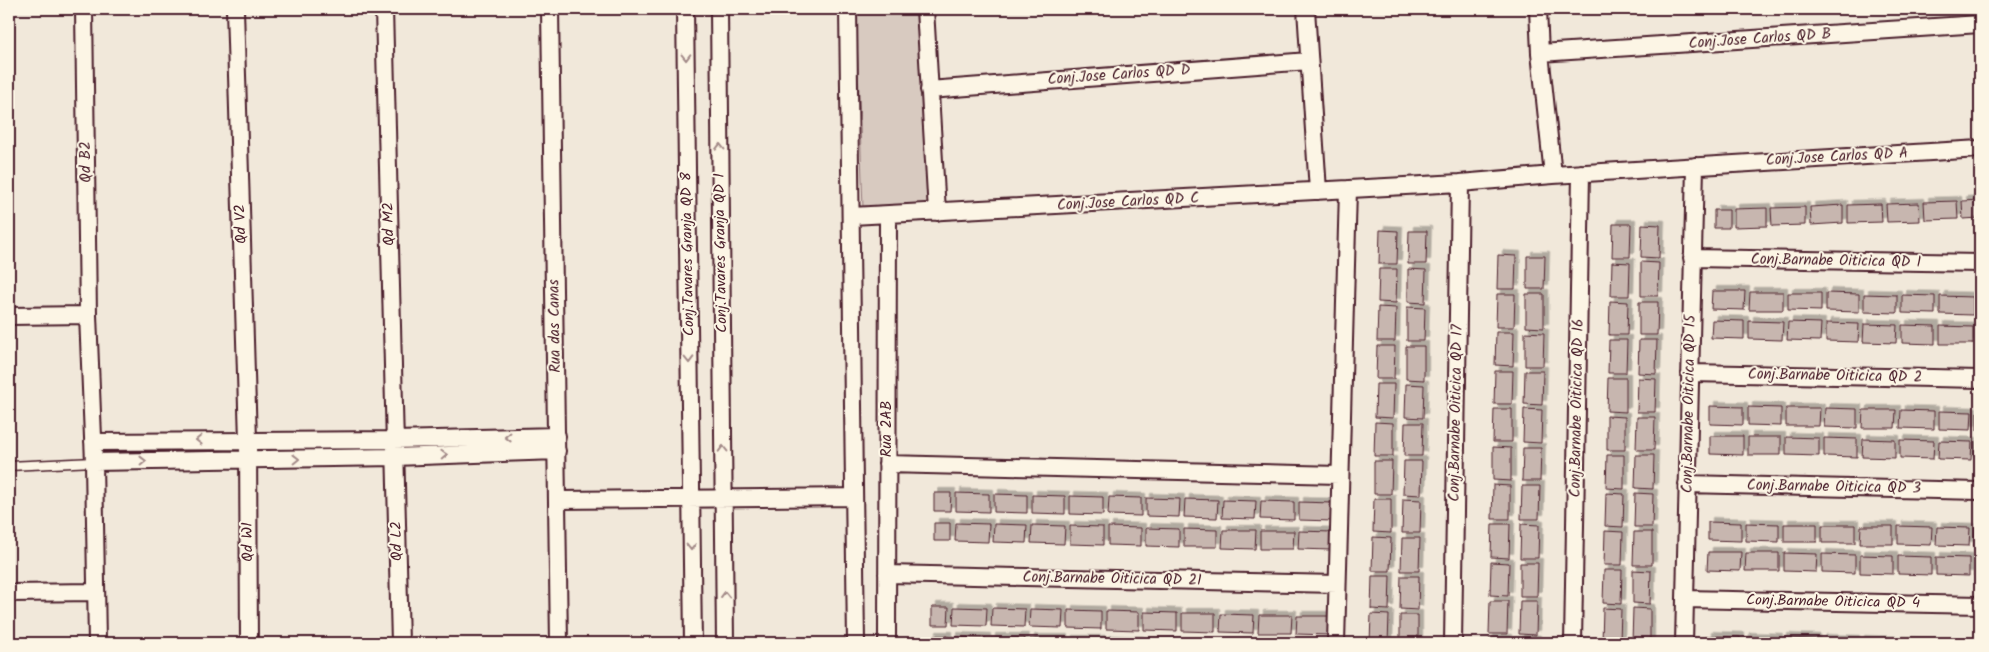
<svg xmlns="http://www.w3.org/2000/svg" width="1989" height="652" font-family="Kalam,sans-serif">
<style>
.green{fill:#d8cac0;stroke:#917476}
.building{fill:#c7b6af;stroke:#4a1f2b;filter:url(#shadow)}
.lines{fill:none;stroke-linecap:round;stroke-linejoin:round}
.service-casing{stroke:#4a1f2b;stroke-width:11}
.minor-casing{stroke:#4a1f2b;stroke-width:20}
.service{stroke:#fcf5e5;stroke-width:8}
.minor{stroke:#fcf5e5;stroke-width:16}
.oneway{stroke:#a38a88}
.labels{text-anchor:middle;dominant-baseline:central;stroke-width:4;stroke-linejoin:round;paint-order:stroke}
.street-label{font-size:15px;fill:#4a1f2b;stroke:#fcf5e5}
</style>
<defs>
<filter id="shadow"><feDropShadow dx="4.5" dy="-4.5" stdDeviation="0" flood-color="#0004"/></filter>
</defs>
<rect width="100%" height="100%" fill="#f1e8da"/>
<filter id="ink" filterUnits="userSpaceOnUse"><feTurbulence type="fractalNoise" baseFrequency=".02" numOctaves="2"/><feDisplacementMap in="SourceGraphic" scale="10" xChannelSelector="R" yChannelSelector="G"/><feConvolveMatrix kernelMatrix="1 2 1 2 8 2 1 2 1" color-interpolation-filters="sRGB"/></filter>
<g filter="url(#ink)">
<path class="green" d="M 856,9 L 917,9 L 928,206 L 863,209 Z"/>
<path class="building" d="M 1980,200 L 1980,218 L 1963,219 L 1962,201 Z
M 1957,201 L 1958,219 L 1925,220 L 1924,202 Z
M 1919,203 L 1920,221 L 1887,222 L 1886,204 Z
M 1881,204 L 1882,222 L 1848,223 L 1848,205 Z
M 1843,205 L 1843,223 L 1811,225 L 1810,207 Z
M 1805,207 L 1805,225 L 1772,226 L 1771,208 Z
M 1767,208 L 1767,226 L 1734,227 L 1734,209 Z
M 1714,210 L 1729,210 L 1729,228 L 1714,228 Z
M 1613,224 L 1631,224 L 1630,257 L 1612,257 Z
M 1642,224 L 1660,225 L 1659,258 L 1641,257 Z
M 1380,230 L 1398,231 L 1397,264 L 1379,264 Z
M 1409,231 L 1427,231 L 1426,264 L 1408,264 Z
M 1498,255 L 1516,256 L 1515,289 L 1497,289 Z
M 1527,256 L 1545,256 L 1544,289 L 1527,289 Z
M 1612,262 L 1630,263 L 1629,296 L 1611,296 Z
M 1641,262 L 1659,263 L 1658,296 L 1641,296 Z
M 1379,269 L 1397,269 L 1396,303 L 1378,302 Z
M 1408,269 L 1426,270 L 1425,303 L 1408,302 Z
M 1712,291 L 1745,291 L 1744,310 L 1711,309 Z
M 1750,292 L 1783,292 L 1783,310 L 1749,310 Z
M 1788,293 L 1821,293 L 1821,311 L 1788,310 Z
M 1826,293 L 1859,294 L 1859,312 L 1826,311 Z
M 1497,294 L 1515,294 L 1514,327 L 1496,327 Z
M 1526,294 L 1544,294 L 1544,328 L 1526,327 Z
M 1864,294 L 1897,295 L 1897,313 L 1864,312 Z
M 1902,295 L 1935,296 L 1935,314 L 1902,313 Z
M 1940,296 L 1973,297 L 1973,315 L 1940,314 Z
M 1979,297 L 1980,297 L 1980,315 L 1978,315 Z
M 1610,301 L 1628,302 L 1627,335 L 1609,335 Z
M 1639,302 L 1658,302 L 1657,335 L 1639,335 Z
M 1378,307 L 1396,308 L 1395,341 L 1377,341 Z
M 1407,307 L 1425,308 L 1424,341 L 1407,341 Z
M 1712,320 L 1744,321 L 1744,339 L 1711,338 Z
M 1749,321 L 1783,322 L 1782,340 L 1749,339 Z
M 1788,322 L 1821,323 L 1820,341 L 1787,340 Z
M 1826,323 L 1859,324 L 1858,342 L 1826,341 Z
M 1864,324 L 1897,325 L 1896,343 L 1863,342 Z
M 1902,325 L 1935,326 L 1935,344 L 1902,343 Z
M 1940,326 L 1973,327 L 1973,344 L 1940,344 Z
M 1978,327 L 1980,327 L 1980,345 L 1978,345 Z
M 1496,332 L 1514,332 L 1513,366 L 1495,365 Z
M 1525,332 L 1544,333 L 1543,366 L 1525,366 Z
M 1609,340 L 1627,340 L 1626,373 L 1608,373 Z
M 1639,340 L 1657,340 L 1656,374 L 1638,373 Z
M 1377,346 L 1395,346 L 1394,379 L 1376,379 Z
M 1406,346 L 1424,346 L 1424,380 L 1406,379 Z
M 1495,371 L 1513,371 L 1512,404 L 1494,404 Z
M 1525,371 L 1543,371 L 1542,405 L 1524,404 Z
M 1608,378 L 1626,378 L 1626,412 L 1607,411 Z
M 1638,378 L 1656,379 L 1655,412 L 1637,412 Z
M 1376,384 L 1394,384 L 1393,418 L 1375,417 Z
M 1406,384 L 1424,385 L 1423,418 L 1405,417 Z
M 1710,406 L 1743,407 L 1743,425 L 1710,424 Z
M 1748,407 L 1781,408 L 1781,426 L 1748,425 Z
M 1786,408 L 1820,408 L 1819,426 L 1786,426 Z
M 1825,408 L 1857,409 L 1857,428 L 1824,427 Z
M 1494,409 L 1512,409 L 1512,442 L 1493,442 Z
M 1524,409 L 1542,410 L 1541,443 L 1523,442 Z
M 1863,410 L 1896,410 L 1895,428 L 1862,428 Z
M 1901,410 L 1934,411 L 1934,429 L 1900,428 Z
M 1939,411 L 1972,412 L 1971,430 L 1939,429 Z
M 1977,412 L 1980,412 L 1980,430 L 1977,430 Z
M 1607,416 L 1625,417 L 1625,450 L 1607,450 Z
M 1637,417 L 1655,417 L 1654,450 L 1636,450 Z
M 1375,422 L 1393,423 L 1393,456 L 1374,456 Z
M 1405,423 L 1423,423 L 1422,456 L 1404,456 Z
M 1710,436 L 1743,436 L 1743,455 L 1710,454 Z
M 1748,437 L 1781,437 L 1781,455 L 1748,455 Z
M 1786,437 L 1819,438 L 1819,456 L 1786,455 Z
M 1824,438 L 1857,439 L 1857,457 L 1824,456 Z
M 1863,439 L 1895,440 L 1895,458 L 1862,457 Z
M 1900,440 L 1934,441 L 1933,459 L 1900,458 Z
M 1939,441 L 1972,442 L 1971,460 L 1938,459 Z
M 1977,442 L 1980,442 L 1980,460 L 1976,460 Z
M 1493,447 L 1511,448 L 1511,481 L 1493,480 Z
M 1523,448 L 1541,448 L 1540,481 L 1522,481 Z
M 1607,455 L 1624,455 L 1624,489 L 1606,488 Z
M 1636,455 L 1654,455 L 1653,489 L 1635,488 Z
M 1374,461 L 1392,461 L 1391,494 L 1374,494 Z
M 1404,461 L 1422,461 L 1421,495 L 1403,494 Z
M 1493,485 L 1510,486 L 1510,519 L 1492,519 Z
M 1522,486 L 1540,486 L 1539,519 L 1521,519 Z
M 934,493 L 951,493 L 950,511 L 934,511 Z
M 956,493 L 989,494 L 989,512 L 956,511 Z
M 1606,493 L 1624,494 L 1623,527 L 1605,526 Z
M 1635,493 L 1653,494 L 1652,527 L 1634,527 Z
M 994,494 L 1027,495 L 1027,513 L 994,512 Z
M 1032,495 L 1065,496 L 1065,514 L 1032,513 Z
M 1070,496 L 1103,497 L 1103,515 L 1070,514 Z
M 1109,497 L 1141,498 L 1141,516 L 1108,515 Z
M 1146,498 L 1180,499 L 1179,517 L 1146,516 Z
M 1185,499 L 1218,500 L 1217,518 L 1184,517 Z
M 1374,499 L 1391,499 L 1391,533 L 1373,532 Z
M 1403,499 L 1421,500 L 1420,533 L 1402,533 Z
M 1223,500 L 1256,501 L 1255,519 L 1222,518 Z
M 1261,501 L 1294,502 L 1294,520 L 1260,519 Z
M 1299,502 L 1332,503 L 1332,521 L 1299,520 Z
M 1708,522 L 1741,523 L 1741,541 L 1708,540 Z
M 934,523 L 950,523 L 950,541 L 934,541 Z
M 956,523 L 989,524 L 988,542 L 955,541 Z
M 1746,523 L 1779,524 L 1779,542 L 1746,541 Z
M 994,524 L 1027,525 L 1026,543 L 993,542 Z
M 1492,524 L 1510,524 L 1509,558 L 1491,557 Z
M 1521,524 L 1539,525 L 1538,558 L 1520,558 Z
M 1784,524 L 1817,524 L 1817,542 L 1784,542 Z
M 1032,525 L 1065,526 L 1064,544 L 1031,543 Z
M 1822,525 L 1855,525 L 1855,543 L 1822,543 Z
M 1070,526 L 1103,527 L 1103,545 L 1070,544 Z
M 1861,526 L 1893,526 L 1893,544 L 1860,544 Z
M 1898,526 L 1932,527 L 1931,545 L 1898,544 Z
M 1108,527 L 1141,528 L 1141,546 L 1108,545 Z
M 1937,527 L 1970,528 L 1969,546 L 1936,545 Z
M 1146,528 L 1179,529 L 1179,547 L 1146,546 Z
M 1975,528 L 1980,528 L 1980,546 L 1974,546 Z
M 1184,529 L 1217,530 L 1217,547 L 1184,547 Z
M 1223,530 L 1256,530 L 1255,549 L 1222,548 Z
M 1260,531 L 1294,531 L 1293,549 L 1260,549 Z
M 1299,531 L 1332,532 L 1331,550 L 1298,549 Z
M 1605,531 L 1623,532 L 1622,565 L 1604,565 Z
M 1634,532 L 1652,532 L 1652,565 L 1633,565 Z
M 1373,537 L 1391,538 L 1390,571 L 1372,571 Z
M 1402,538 L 1420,538 L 1419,571 L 1401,571 Z
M 1708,552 L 1741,552 L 1740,571 L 1707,570 Z
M 1746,553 L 1779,553 L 1779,571 L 1745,571 Z
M 1784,553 L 1817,554 L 1816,572 L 1784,571 Z
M 1822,554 L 1855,555 L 1855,573 L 1822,572 Z
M 1860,555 L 1893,556 L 1893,574 L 1860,573 Z
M 1898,556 L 1931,557 L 1931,575 L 1898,574 Z
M 1936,557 L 1969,558 L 1969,576 L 1936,575 Z
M 1975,558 L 1980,558 L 1980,576 L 1974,576 Z
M 1491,562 L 1509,563 L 1508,596 L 1490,595 Z
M 1520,563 L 1538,563 L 1537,596 L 1520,596 Z
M 1604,570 L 1622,570 L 1621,604 L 1603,603 Z
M 1633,570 L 1651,571 L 1650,604 L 1633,603 Z
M 1372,576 L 1390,576 L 1389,610 L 1371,609 Z
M 1401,576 L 1419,576 L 1418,610 L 1400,609 Z
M 1490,601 L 1508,601 L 1507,634 L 1489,634 Z
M 1520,601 L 1537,601 L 1536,635 L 1519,634 Z
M 932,607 L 949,607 L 948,625 L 932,625 Z
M 954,607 L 987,608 L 986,626 L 953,625 Z
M 992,608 L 1025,609 L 1024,627 L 991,626 Z
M 1603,608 L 1621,609 L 1620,642 L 1602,642 Z
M 1633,608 L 1650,609 L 1650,642 L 1632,642 Z
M 1030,609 L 1063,610 L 1062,628 L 1029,627 Z
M 1068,610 L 1101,611 L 1101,629 L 1068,628 Z
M 1106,611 L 1139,612 L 1139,630 L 1106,629 Z
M 1144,612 L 1177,613 L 1177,631 L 1144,630 Z
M 1182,613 L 1215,613 L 1215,632 L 1182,631 Z
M 1221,614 L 1254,615 L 1253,633 L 1220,632 Z
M 1371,614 L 1389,615 L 1388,643 L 1370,643 Z
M 1259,615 L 1292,615 L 1291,633 L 1258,633 Z
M 1400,615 L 1418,615 L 1418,643 L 1400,643 Z
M 1297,616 L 1330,616 L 1329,635 L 1296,634 Z
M 932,636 L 948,636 L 948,643 L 932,643 Z
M 1707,636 L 1740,637 L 1740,643 L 1707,643 Z
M 953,637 L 986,638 L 986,643 L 953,643 Z
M 1745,637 L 1778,638 L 1778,643 L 1745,643 Z
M 991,638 L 1025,638 L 1024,643 L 991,643 Z
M 1783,638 L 1816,639 L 1816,643 L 1783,643 Z
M 1030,639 L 1063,639 L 1063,643 L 1030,643 Z
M 1489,639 L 1507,639 L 1507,643 L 1489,643 Z
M 1519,639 L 1536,640 L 1536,643 L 1519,643 Z
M 1822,639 L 1855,640 L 1855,643 L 1821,643 Z
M 1068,640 L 1101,640 L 1101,643 L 1068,643 Z
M 1106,640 L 1139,641 L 1139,643 L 1106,643 Z
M 1860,640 L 1893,641 L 1893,643 L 1860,643 Z
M 1898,641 L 1931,642 L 1931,643 L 1898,643 Z
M 1144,642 L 1177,642 L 1177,643 L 1144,643 Z
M 1936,642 L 1969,642 L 1969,643 L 1936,643 Z"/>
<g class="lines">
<g class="service-casing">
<path id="service" d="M 9,466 L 94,462"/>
</g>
<g class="minor-casing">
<path id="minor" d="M 84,9 L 88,315 L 94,462 L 97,643
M 235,9 L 248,440 L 249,643
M 384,9 L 400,643
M 550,9 L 559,643
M 685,9 L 693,643
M 719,9 L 725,643
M 848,9 L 856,643
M 925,9 L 937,212
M 1306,9 L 1318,191
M 1538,9 L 1540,53 L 1553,175
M 1540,53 L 1980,24
M 929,90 L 1309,61
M 852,216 L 1460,183 L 1553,175 L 1980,149
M 1692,258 L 1980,263
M 9,316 L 88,315
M 1690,373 L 1980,379
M 93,442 L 394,440 L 557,436
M 94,462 L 395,457 L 557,451
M 887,464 L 1339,475
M 1687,484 L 1980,491
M 558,500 L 854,497
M 887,574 L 1337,584
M 9,593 L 96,592
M 1685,599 L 1980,605
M 887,643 L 888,215
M 1336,643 L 1348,189
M 1453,643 L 1460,183
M 1573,643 L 1581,173
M 1684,643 L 1695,166"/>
</g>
<use href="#service" class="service"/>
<use href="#minor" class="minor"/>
</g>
<defs><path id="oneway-chevron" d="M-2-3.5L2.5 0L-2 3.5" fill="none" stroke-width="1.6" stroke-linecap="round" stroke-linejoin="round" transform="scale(1.25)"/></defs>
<g class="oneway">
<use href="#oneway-chevron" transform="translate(686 57) rotate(89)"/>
<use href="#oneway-chevron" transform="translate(720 147) rotate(-91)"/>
<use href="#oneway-chevron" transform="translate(689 360) rotate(89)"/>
<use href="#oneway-chevron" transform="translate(508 437) rotate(179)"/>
<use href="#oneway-chevron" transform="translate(199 440) rotate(179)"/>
<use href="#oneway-chevron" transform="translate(723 449) rotate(-91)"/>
<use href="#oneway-chevron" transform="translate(444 455) rotate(-2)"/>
<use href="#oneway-chevron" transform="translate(296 459) rotate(-1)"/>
<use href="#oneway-chevron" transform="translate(143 461) rotate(-1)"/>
<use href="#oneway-chevron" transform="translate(691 547) rotate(89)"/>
<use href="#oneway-chevron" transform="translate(725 595) rotate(-91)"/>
</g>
</g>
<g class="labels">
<g class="street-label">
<text transform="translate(1760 39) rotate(-4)">Conj.Jose Carlos QD B</text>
<text transform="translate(1119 75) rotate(-4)">Conj.Jose Carlos QD D</text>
<text transform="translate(1837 157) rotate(-3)">Conj.Jose Carlos QD A</text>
<text transform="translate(86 162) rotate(-91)">Qd B2</text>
<text transform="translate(1128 202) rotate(-3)">Conj.Jose Carlos QD C</text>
<text transform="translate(241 224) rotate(-92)">Qd V2</text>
<text transform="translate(389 224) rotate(-91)">Qd M2</text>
<text transform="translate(721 253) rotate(-91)">Conj.Tavares Granja QD 1</text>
<text transform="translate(688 254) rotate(-91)">Conj.Tavares Granja QD 8</text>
<text transform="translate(1836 261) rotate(1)">Conj.Barnabe Oiticica QD 1</text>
<text transform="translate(555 326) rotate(-91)">Rua das Canas</text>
<text transform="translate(1835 376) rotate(1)">Conj.Barnabe Oiticica QD 2</text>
<text transform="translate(1689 404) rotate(-89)">Conj.Barnabe Oiticica QD 15</text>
<text transform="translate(1577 408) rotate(-89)">Conj.Barnabe Oiticica QD 16</text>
<text transform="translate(1456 413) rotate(-89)">Conj.Barnabe Oiticica QD 17</text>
<text transform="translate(887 429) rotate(-90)">Rua 2AB</text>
<text transform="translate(1834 487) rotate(1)">Conj.Barnabe Oiticica QD 3</text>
<text transform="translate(397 541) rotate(-91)">Qd L2</text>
<text transform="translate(248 542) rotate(-91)">Qd W1</text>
<text transform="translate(1112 579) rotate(1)">Conj.Barnabe Oiticica QD 21</text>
<text transform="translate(1833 602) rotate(1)">Conj.Barnabe Oiticica QD 4</text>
</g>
</g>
<rect width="1989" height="652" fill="none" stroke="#fcf5e5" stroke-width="30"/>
<rect x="15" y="15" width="1959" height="622" fill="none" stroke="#4a1f2b" stroke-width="2" filter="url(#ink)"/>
</svg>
